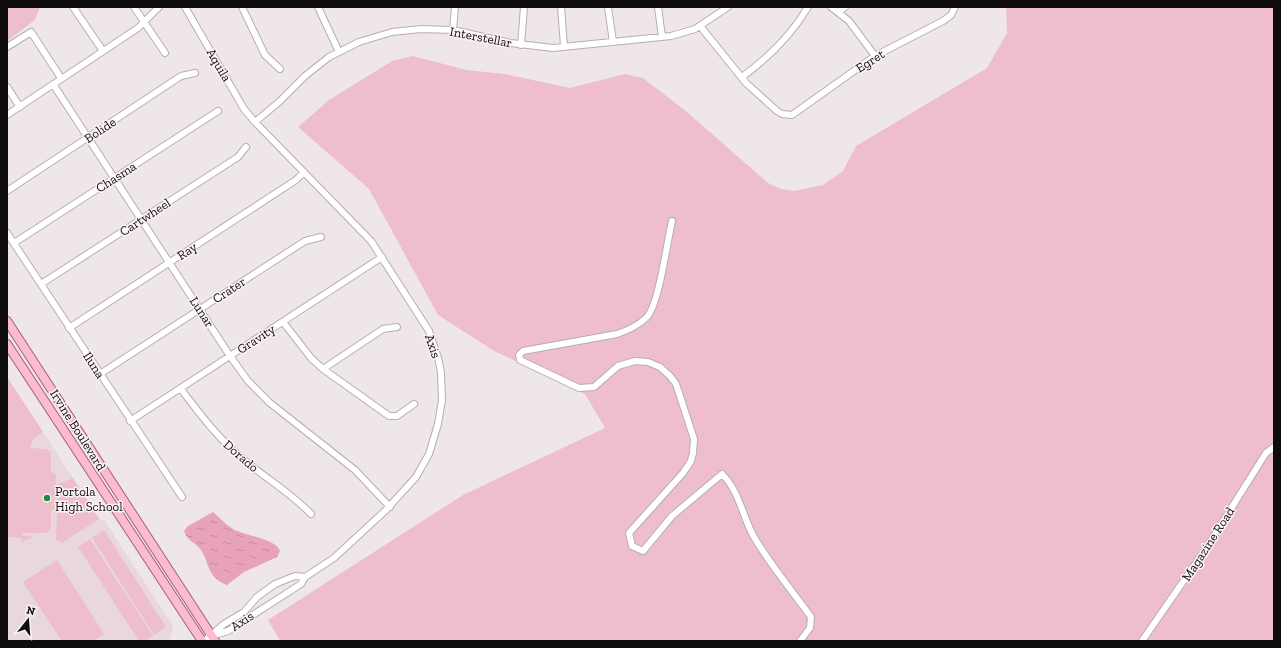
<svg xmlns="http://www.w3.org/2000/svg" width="1281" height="648" font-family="'Zilla Slab',serif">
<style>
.built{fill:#e8d8dc}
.green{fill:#eebecc}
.water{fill:url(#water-ripples)}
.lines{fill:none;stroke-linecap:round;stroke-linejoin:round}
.minor-casing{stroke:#b6aeb0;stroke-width:8}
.major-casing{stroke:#a76079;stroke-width:10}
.minor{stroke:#fff;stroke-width:6}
.major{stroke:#fbbbd1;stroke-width:8}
.poi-dot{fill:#1f8a40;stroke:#fcf3f6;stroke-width:1.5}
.labels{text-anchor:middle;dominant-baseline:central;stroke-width:3;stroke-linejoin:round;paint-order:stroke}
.street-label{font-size:13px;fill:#0f0c0d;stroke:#fcf3f6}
.poi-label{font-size:13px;fill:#0f0c0d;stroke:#fcf3f6;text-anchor:start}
</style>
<defs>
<pattern id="water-ripples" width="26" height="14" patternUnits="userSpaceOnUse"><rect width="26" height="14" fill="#e8a3b8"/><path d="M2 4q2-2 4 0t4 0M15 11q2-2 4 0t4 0" fill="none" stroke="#c68b9d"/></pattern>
</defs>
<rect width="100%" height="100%" fill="#eee6e8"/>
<path class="built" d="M 7,377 L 101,521 L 104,520 L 173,626 L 170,639 L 166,641 L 7,641 Z"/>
<path class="green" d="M 7,7 L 40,7 L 35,20 L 7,41 Z
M 1006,7 L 1274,7 L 1274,641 L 280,641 L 268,620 L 463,495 L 605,428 L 585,394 L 494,351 L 438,315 L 369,189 L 298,127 L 329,100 L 392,61 L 413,56 L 466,70 L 505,74 L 570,88 L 625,74 L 643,78 L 687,112 L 768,183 L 781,189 L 794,191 L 823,185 L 843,171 L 856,146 L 987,68 L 1007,33 Z
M 7,377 L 43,432 L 33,439 L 30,448 L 46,449 L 51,452 L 51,471 L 56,475 L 55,510 L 51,510 L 51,528 L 46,533 L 22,533 L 22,535 L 33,537 L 21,542 L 21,538 L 7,537 Z
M 73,478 L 99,519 L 62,543 L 56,540 L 58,484 Z
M 104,530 L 166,627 L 154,635 L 92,538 Z
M 90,539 L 153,636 L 144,641 L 139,641 L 78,547 Z
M 57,560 L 104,634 L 93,641 L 62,641 L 23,582 Z"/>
<path class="water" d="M 213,512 C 220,518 227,526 235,530 C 247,536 276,539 280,551 L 277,557 L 244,572 L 227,585 C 207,578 210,564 201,550 C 195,542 187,541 184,531 L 188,526 Z"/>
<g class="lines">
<g class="minor-casing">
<path id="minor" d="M 73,7 L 103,51
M 134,7 L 165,53
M 185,7 L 244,109 L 255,122 L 371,241 L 429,331 L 438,358 L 441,372 L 442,400 L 438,424 L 429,454 L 416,477 L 386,510 L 334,558 L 305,577 L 301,584 L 228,631 L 211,636
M 242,7 L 265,55 L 280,69
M 318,7 L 339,52
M 561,7 L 564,46
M 608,7 L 613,42
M 658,7 L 662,37
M 831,7 L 849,21 L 875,56
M 838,12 L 845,7
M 700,26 L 746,83 L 777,111 L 782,114 L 792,115 L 875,56 L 943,21 L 951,15 L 955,7
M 453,30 L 455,7
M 521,45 L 524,7
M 7,47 L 31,32 L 61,78
M 742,77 C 768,58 791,36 808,7
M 53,84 L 230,356 L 248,381 L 270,403 L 355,470 L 390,507
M 7,87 L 20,107
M 7,115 L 138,28 L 159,7
M 255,122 L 279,102 L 305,76 L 329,57 L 359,42 L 392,32 L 421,29 L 453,30 L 511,43 L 553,48 L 671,36 L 695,29 L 728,7
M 7,191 L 181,76 L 195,73
M 672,221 C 667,242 659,304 647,317 C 638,326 629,330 617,334 L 523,351 L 519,355 L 520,360 L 579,388 L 594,387 L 618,366 L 635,361 L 648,362 L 660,367 L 670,376 L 676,384 L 694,439 L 693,453 L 691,461 L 683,473 L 629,533 L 632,546 L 643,551 L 672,516 L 722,474 C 740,492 742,516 754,537 C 769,563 793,592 811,617 L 810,628 L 800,641
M 7,233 L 182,497
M 14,243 L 218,111
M 41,284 L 238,157 L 246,147
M 283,322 L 311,358 L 323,369 L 389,416 L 397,416 L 414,404
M 69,328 L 296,180 L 304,172
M 323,369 L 383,329 L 397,327
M 100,374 L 305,241 L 321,237
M 181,389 C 201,416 222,443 249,464 C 270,481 292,494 311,514
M 130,421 L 382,257
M 204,641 L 224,624 L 244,612 L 257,597 L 275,584 L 295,576 L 305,577
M 1142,641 L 1205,550 L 1266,453 L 1274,447"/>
</g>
<g class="major-casing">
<path id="major" d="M 7,321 L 215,641
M 7,344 L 202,641"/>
</g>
<use href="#minor" class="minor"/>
<use href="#major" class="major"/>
</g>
<circle class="poi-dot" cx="47" cy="498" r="4"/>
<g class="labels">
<g class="street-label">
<text transform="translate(481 37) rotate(11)">Interstellar</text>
<text transform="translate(870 61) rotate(-32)">Egret</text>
<text transform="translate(219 65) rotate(60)">Aquila</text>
<text transform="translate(100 130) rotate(-34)">Bolide</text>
<text transform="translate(116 177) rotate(-33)">Chasma</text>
<text transform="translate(145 217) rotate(-33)">Cartwheel</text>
<text transform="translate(187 251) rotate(-33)">Ray</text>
<text transform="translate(229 290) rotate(-33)">Crater</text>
<text transform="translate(202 312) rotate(57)">Lunar</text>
<text transform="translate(256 339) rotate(-33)">Gravity</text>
<text transform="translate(433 346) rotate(71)">Axis</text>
<text transform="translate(94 365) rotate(57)">Iluna</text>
<text transform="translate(78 430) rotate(58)">Irvine Boulevard</text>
<text transform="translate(241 456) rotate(41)">Dorado</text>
<text transform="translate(1208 544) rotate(-57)">Magazine Road</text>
<text transform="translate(242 621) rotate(-33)">Axis</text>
</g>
<g class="poi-label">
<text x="55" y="491">Portola<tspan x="55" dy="15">High School</tspan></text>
</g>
</g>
<rect width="1281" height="648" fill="none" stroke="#0f0c0d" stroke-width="16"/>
<g transform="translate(28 620) rotate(17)" stroke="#fcf3f6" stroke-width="3" paint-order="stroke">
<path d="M0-3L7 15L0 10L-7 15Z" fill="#0f0c0d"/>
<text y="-6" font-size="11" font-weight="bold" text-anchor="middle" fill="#0f0c0d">N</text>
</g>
</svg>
